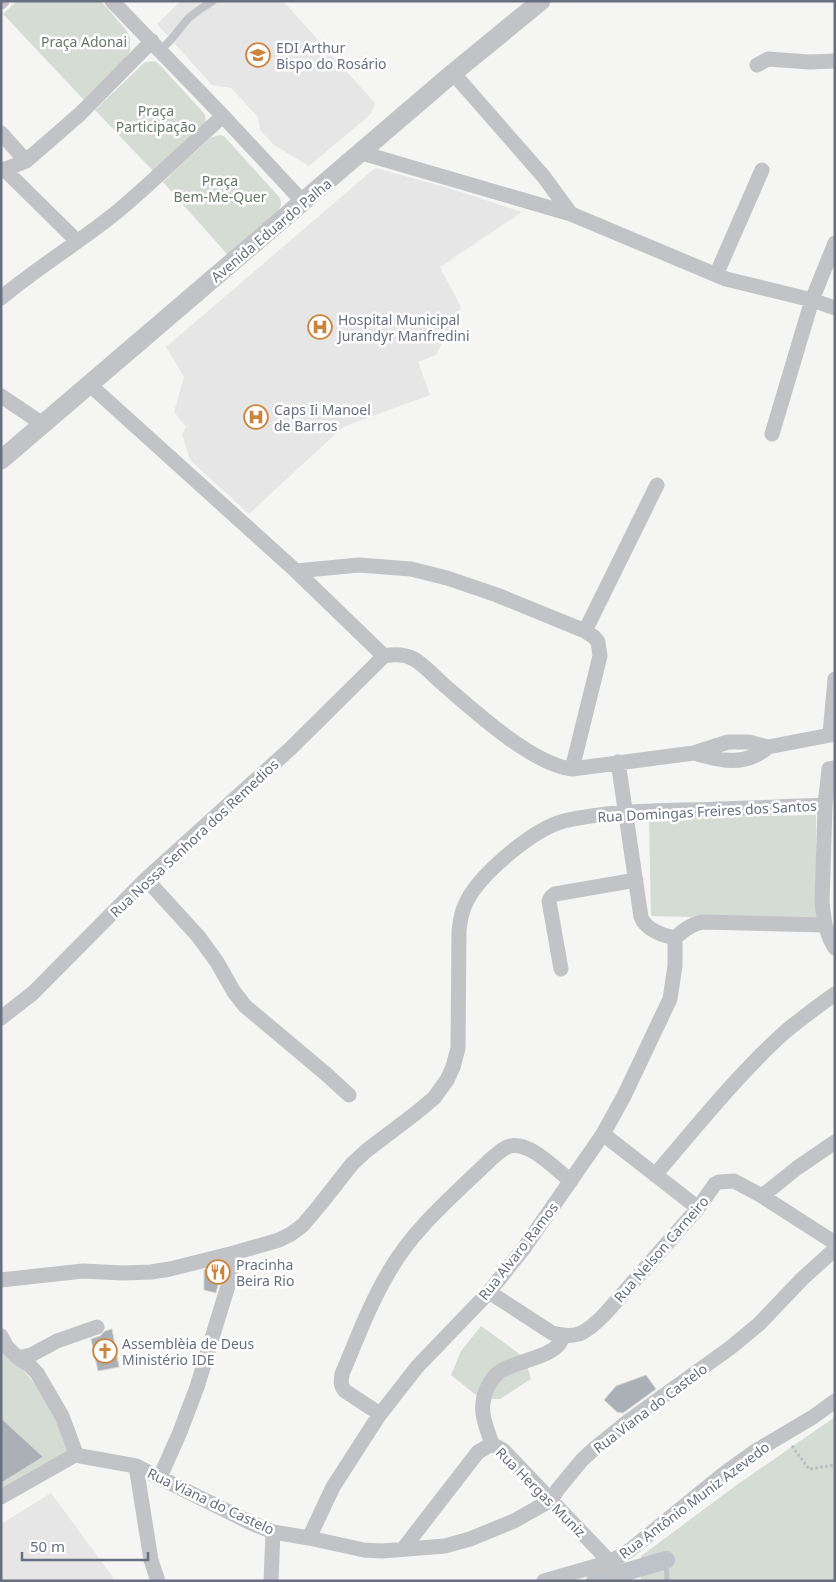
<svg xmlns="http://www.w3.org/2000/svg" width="836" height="1582" font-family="'Noto Sans',sans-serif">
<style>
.built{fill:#e6e6e6}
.green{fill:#d5dcd4}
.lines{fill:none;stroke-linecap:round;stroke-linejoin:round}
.stream{stroke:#bec3c9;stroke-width:5}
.canal{stroke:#bec3c9;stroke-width:18}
.building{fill:#abafb6;stroke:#d6d7d5}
.path{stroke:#bbbcbf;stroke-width:3;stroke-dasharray:2.5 2.5;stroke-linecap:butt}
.service{stroke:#c2c3c7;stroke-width:8}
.minor{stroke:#c2c3c7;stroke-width:15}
.tertiary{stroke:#c2c3c7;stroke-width:19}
.labels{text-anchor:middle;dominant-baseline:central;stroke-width:5;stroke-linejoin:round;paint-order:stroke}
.park-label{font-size:14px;fill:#667867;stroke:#fff}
.poi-label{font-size:14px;fill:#686f80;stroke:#fff;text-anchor:start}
.street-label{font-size:14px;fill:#686f80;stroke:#fff}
</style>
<rect width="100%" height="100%" fill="#f5f5f3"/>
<path class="built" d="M 181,1 L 283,1 L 375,103 L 371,114 L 309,166 L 274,145 L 260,130 L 258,117 L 231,88 L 212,85 L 157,24 Z
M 375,168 L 445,187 L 522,212 L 440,267 L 461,307 L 436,355 L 418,362 L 430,395 L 343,427 L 249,514 L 190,460 L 182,434 L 186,427 L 174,412 L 184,377 L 166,347 Z
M 51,1493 L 116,1581 L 1,1581 L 1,1524 Z"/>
<path class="green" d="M 17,1 L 101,1 L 127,31 L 130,38 L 130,51 L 125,60 L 84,100 L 3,14 Z
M 154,61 L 159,64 L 202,111 L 205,115 L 206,122 L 154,172 L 95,110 L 145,62 Z
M 219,135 L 224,136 L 280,198 C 282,204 281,207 277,212 L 227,254 L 163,182 L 210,138 Z
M 816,815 L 816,920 L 651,916 L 649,818 Z
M 481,1326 L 525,1358 L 531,1379 L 500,1399 L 481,1399 L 451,1375 L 461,1351 Z
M 1,1344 L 46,1397 L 75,1455 L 1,1492 Z
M 835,1417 L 835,1581 L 641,1581 L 641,1556 L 738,1484 Z"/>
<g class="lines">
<path class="stream" d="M 666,1560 L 667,1581"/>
<path class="canal" d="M 595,1581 L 666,1560"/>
</g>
<path class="building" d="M 223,1265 L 216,1293 L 204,1290 L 204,1270 Z
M 112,1329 L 119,1367 L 98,1371 L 91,1339 L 100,1336 L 105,1331 Z
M 646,1375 L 656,1389 L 623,1413 L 617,1412 L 604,1400 L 616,1386 Z
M 1,1418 L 43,1457 L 1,1483 Z"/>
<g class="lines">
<path class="path" d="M 792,1446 L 809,1469 L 835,1465"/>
<path class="service" d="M 160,50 C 172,41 177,31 187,20 C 194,12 204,7 213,1"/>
<path class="minor" d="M 112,1 L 223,116 L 303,202
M 1,2 L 2,1
M 757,65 L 768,59 L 809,62 L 835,61
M 453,73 L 544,177 L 571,214
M 1,133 L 26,161
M 362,153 L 571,214 L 726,279 L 812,300 L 835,308
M 4,169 L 77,241
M 1,171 L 26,161 L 80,114 L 152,41
M 716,275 L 762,170
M 1,298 C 38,267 80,242 118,211 C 154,181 188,147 223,116
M 1,396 L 44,425
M 772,434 L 812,300 L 835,243
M 296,571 L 359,565 L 411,569 L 447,578 L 497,595 L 585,631 L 594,637 L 598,642 L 600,656 L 572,769
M 585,631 L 657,485
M 384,656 C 394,654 404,654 414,659 C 424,665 434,676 443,684 C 473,710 533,765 572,769 L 694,753 L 728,742 L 749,742 L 768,747 L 835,734
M 830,734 L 835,679
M 694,753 C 721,761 745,767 768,747
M 618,762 L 641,917 C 645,929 663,936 675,938
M 835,768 L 829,769 L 825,805 L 822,903 L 825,925 L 830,939 L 835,948
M 146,879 L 198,936 L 217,962 L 234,992 L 245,1006 L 326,1074 L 349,1095
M 675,938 C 684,930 690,925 702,922 L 825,925
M 561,969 L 549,901 L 551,897 L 555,894 L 636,880
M 1,1018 L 33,993 L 146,879 L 290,749 L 384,656 L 296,571 L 90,385
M 603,1134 L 698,1208
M 655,1175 C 696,1127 739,1073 786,1031 C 802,1018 818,1006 835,994
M 762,1196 L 797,1168 L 835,1142
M 1,1280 L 83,1271 L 123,1273 L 151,1272 L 170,1269 L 234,1253 L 279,1240 L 291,1234 L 303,1225 L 319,1206 L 352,1164 L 366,1151 L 416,1113 L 434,1098 L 447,1080 L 453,1067 L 458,1048 L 459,931 C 460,922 461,913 465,905 C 477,876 533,829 564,821 C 603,812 644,811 684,810 C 731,809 778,807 825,805
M 489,1292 L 552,1333 C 578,1340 587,1332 605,1314 L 698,1208 L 715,1184 L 719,1182 L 734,1181 L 762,1196 L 835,1243
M 1,1336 L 7,1347 L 18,1358 L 29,1365 L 37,1373 L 62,1416 L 75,1451 L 75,1455
M 18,1358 L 31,1355 L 57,1341 L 97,1327
M 380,1414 L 345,1391 C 340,1385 341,1381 342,1374 C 357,1339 370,1303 390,1270 C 415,1227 455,1194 490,1160 C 496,1155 502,1148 510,1146 C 530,1141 556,1170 571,1181
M 492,1444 C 488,1431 481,1417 483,1403 C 484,1392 490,1380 498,1373 C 514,1360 559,1358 563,1336
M 136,1466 L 151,1560 L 158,1581
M 160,1477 L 180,1432 L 197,1387 L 231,1276 L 234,1253
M 1,1497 L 75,1455 L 136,1466 L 251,1523 L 273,1532 L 309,1538 L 364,1550 L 382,1551 L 445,1546 L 470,1539 L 514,1521 L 551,1500 L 558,1489 L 582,1460 L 595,1448 L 627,1422 L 730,1348 L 759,1324 L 802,1279 L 835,1249
M 309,1538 L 333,1487 L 378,1417 L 417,1367 L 489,1292 L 524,1248 L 603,1134 L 624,1096 L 670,999 L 675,966 L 675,938
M 403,1549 L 478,1452 L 492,1444 L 503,1450 L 610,1562 L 614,1570 L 617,1581
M 271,1581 L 273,1532
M 544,1581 L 610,1562 L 630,1550 L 726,1472 L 754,1452 L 813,1417 L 835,1401"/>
<path class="tertiary" d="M 1,460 L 453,73 L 541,1"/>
</g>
<defs>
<g id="school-ring" transform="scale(1.25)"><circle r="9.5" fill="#fff" stroke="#cc843c" stroke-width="1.5"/><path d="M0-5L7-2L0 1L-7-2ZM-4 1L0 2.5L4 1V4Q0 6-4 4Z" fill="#cc843c"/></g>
<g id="hospital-ring" transform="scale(1.25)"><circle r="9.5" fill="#fff" stroke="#cc843c" stroke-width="1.5"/><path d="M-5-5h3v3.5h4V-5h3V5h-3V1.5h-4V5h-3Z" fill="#cc843c"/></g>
<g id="restaurant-ring" transform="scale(1.25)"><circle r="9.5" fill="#fff" stroke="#cc843c" stroke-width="1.5"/><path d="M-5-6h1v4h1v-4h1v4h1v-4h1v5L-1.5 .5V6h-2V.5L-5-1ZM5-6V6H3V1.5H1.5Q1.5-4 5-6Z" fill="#cc843c"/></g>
<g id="church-ring" transform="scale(1.25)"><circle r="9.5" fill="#fff" stroke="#cc843c" stroke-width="1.5"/><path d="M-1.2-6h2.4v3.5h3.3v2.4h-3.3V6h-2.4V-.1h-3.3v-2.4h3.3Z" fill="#cc843c"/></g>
</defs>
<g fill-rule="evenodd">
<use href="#school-ring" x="258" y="55"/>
<use href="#hospital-ring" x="320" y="327"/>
<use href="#hospital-ring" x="256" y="417"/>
<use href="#restaurant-ring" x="218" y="1272"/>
<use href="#church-ring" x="105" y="1351"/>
</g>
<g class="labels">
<g class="park-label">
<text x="84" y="41">Praça Adonai</text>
<text x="156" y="110">Praça<tspan x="156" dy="16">Participação</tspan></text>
<text x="220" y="180">Praça<tspan x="220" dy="16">Bem-Me-Quer</tspan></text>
</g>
<g class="poi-label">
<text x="276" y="47">EDI Arthur<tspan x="276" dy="16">Bispo do Rosário</tspan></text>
<text x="338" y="319">Hospital Municipal<tspan x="338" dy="16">Jurandyr Manfredini</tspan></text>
<text x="274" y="409">Caps Ii Manoel<tspan x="274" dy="16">de Barros</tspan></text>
<text x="236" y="1264">Pracinha<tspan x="236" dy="16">Beira Rio</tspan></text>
<text x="122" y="1343">Assemblèia de Deus<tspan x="122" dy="16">Ministério IDE</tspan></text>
</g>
<g class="street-label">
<text transform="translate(271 230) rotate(-40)">Avenida Eduardo Palha</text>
<text transform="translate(707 811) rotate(-3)">Rua Domingas Freires dos Santos</text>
<text transform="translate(194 838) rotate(-43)">Rua Nossa Senhora dos Remedios</text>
<text transform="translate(661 1249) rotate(-49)">Rua Nelson Carneiro</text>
<text transform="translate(518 1251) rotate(-52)">Rua Alvaro Ramos</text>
<text transform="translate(650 1408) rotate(-37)">Rua Viana do Castelo</text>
<text transform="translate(541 1492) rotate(45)">Rua Hergas Muniz</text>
<text transform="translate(694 1500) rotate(-37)">Rua Antônio Muniz Azevedo</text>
<text transform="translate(211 1501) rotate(25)">Rua Viana do Castelo</text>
</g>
</g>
<rect width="836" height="1582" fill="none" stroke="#686f80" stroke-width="5"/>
<path d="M22 1552v8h126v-8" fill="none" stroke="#686f80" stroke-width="2.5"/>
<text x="30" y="1552" font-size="15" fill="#686f80" stroke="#ffffff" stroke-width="4" paint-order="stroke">50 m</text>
</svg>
